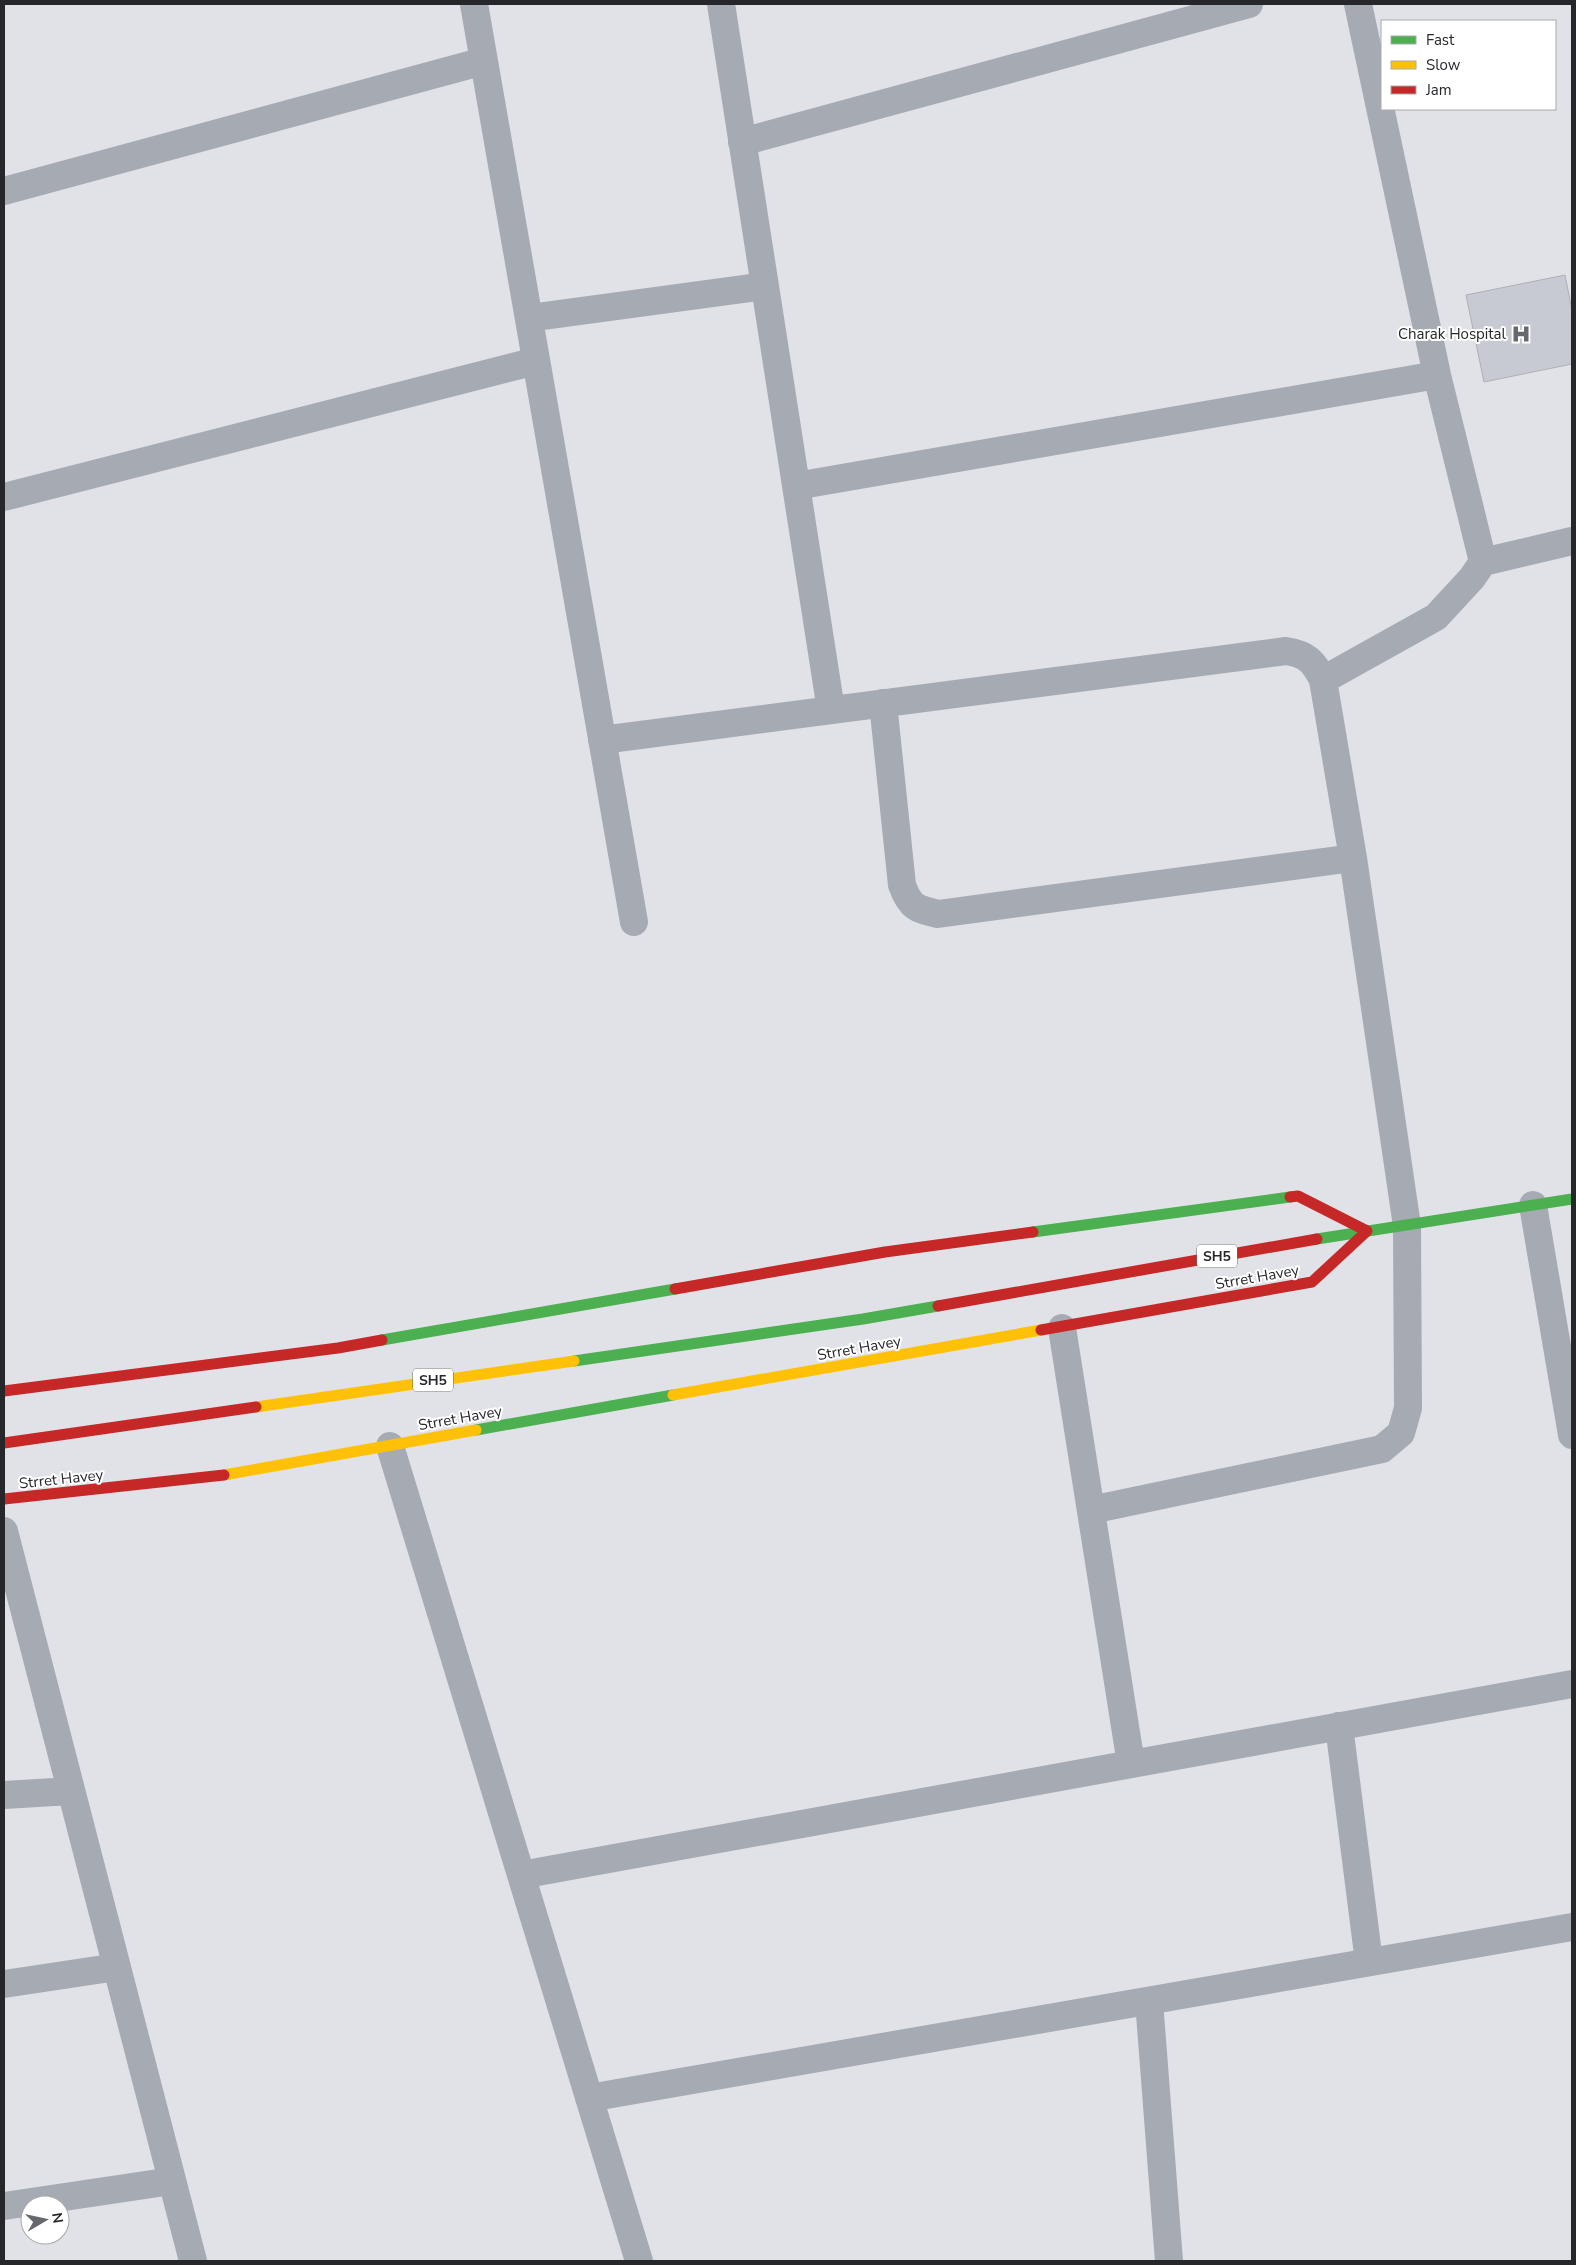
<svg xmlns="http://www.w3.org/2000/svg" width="1576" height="2265" font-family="'Nunito Sans',sans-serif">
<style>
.building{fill:#c7cad3;stroke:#afb0b4}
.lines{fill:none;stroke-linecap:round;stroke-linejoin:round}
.street{stroke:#a6aab3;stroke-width:28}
.fast{stroke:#4caf50;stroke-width:11}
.slow{stroke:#ffc107;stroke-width:11}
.jam{stroke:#c62828;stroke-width:11}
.labels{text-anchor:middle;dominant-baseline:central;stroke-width:4;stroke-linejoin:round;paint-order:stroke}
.shield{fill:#fff;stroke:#67686b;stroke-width:1}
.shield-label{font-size:14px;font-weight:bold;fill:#26272b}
.poi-label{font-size:15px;fill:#26272b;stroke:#fff;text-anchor:end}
.street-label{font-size:15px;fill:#26272b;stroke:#fff}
</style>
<rect width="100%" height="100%" fill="#e1e2e8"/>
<path class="building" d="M 1565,275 L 1572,310 L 1572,364 L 1484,382 L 1466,295 Z"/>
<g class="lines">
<path class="street" d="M 474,4 L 634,922
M 721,4 L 831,710
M 1358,4 L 1437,375 L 1483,562
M 742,142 L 1249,4
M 4,191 L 484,61
M 529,318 L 765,286
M 796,486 L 1437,375
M 4,497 L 536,361
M 883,703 L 902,885 C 910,907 916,909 938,914 L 1353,858
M 602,740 L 1286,651 C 1307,654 1314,662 1323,680
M 1533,1205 L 1572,1435
M 1062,1328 L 1131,1764
M 390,1446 L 639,2261
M 1091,1510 L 1382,1449 L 1401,1433 L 1408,1408 L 1407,1226 L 1353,858 L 1323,680 L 1436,617 L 1472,578 L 1483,562 L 1572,541
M 4,1531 L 193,2261
M 1339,1726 L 1369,1962
M 4,1795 L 71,1791
M 521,1875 L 1572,1684
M 4,1984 L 117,1967
M 1149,2001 L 1169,2261
M 589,2098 L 1572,1927
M 4,2206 L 172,2181"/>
<path class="fast" d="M 1033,1232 L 1290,1197
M 1317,1239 L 1572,1199
M 382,1340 L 675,1289
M 574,1361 L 863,1319 L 938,1306
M 476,1430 L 673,1395"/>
<path class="slow" d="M 673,1395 L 1041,1330
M 256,1407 L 574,1361
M 224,1475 L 476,1430"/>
<path class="jam" d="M 675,1289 L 885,1252 L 1033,1232
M 938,1306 L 1317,1239
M 1041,1330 L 1312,1282 L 1367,1231 L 1298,1196 L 1290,1197
M 4,1391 L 338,1348 L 382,1340
M 4,1443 L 256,1407
M 4,1499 L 224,1475"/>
</g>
<defs>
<g id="hospital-bare" transform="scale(1.5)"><path d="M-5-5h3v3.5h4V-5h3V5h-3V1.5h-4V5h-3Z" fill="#67686d" stroke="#fff" stroke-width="2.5" paint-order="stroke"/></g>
</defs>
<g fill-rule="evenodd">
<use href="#hospital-bare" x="1521" y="334"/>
</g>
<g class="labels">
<g class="shield">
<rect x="1197" y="1244.5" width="40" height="23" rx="4"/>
<rect x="413" y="1368.5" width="40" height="23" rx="4"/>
</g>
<g class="shield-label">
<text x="1217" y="1256">SH5</text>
<text x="433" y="1380">SH5</text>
</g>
<g class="poi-label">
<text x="1506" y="334">Charak Hospital</text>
</g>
<g class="street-label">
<text transform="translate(1257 1277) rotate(-10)">Strret Havey</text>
<text transform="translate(859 1348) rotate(-10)">Strret Havey</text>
<text transform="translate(460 1418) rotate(-10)">Strret Havey</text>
<text transform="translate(61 1479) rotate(-6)">Strret Havey</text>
</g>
</g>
<rect width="1576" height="2265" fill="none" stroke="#26272b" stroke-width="10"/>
<rect x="1381" y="20" width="175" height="90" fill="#ffffff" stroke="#a8a9aa"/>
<rect x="1391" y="36" width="25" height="8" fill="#4caf50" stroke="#a8a9aa"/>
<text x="1426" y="45" font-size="15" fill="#26272b">Fast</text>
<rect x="1391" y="61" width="25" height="8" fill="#ffc107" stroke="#a8a9aa"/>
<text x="1426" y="70" font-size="15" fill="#26272b">Slow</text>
<rect x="1391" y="86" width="25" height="8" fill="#c62828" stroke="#a8a9aa"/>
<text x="1426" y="95" font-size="15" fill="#26272b">Jam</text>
<g transform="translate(45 2220) rotate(81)"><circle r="24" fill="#ffffff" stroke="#a8a9aa"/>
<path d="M0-4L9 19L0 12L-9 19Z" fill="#67686d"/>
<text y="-8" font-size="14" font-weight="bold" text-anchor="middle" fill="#26272b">N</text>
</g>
</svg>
